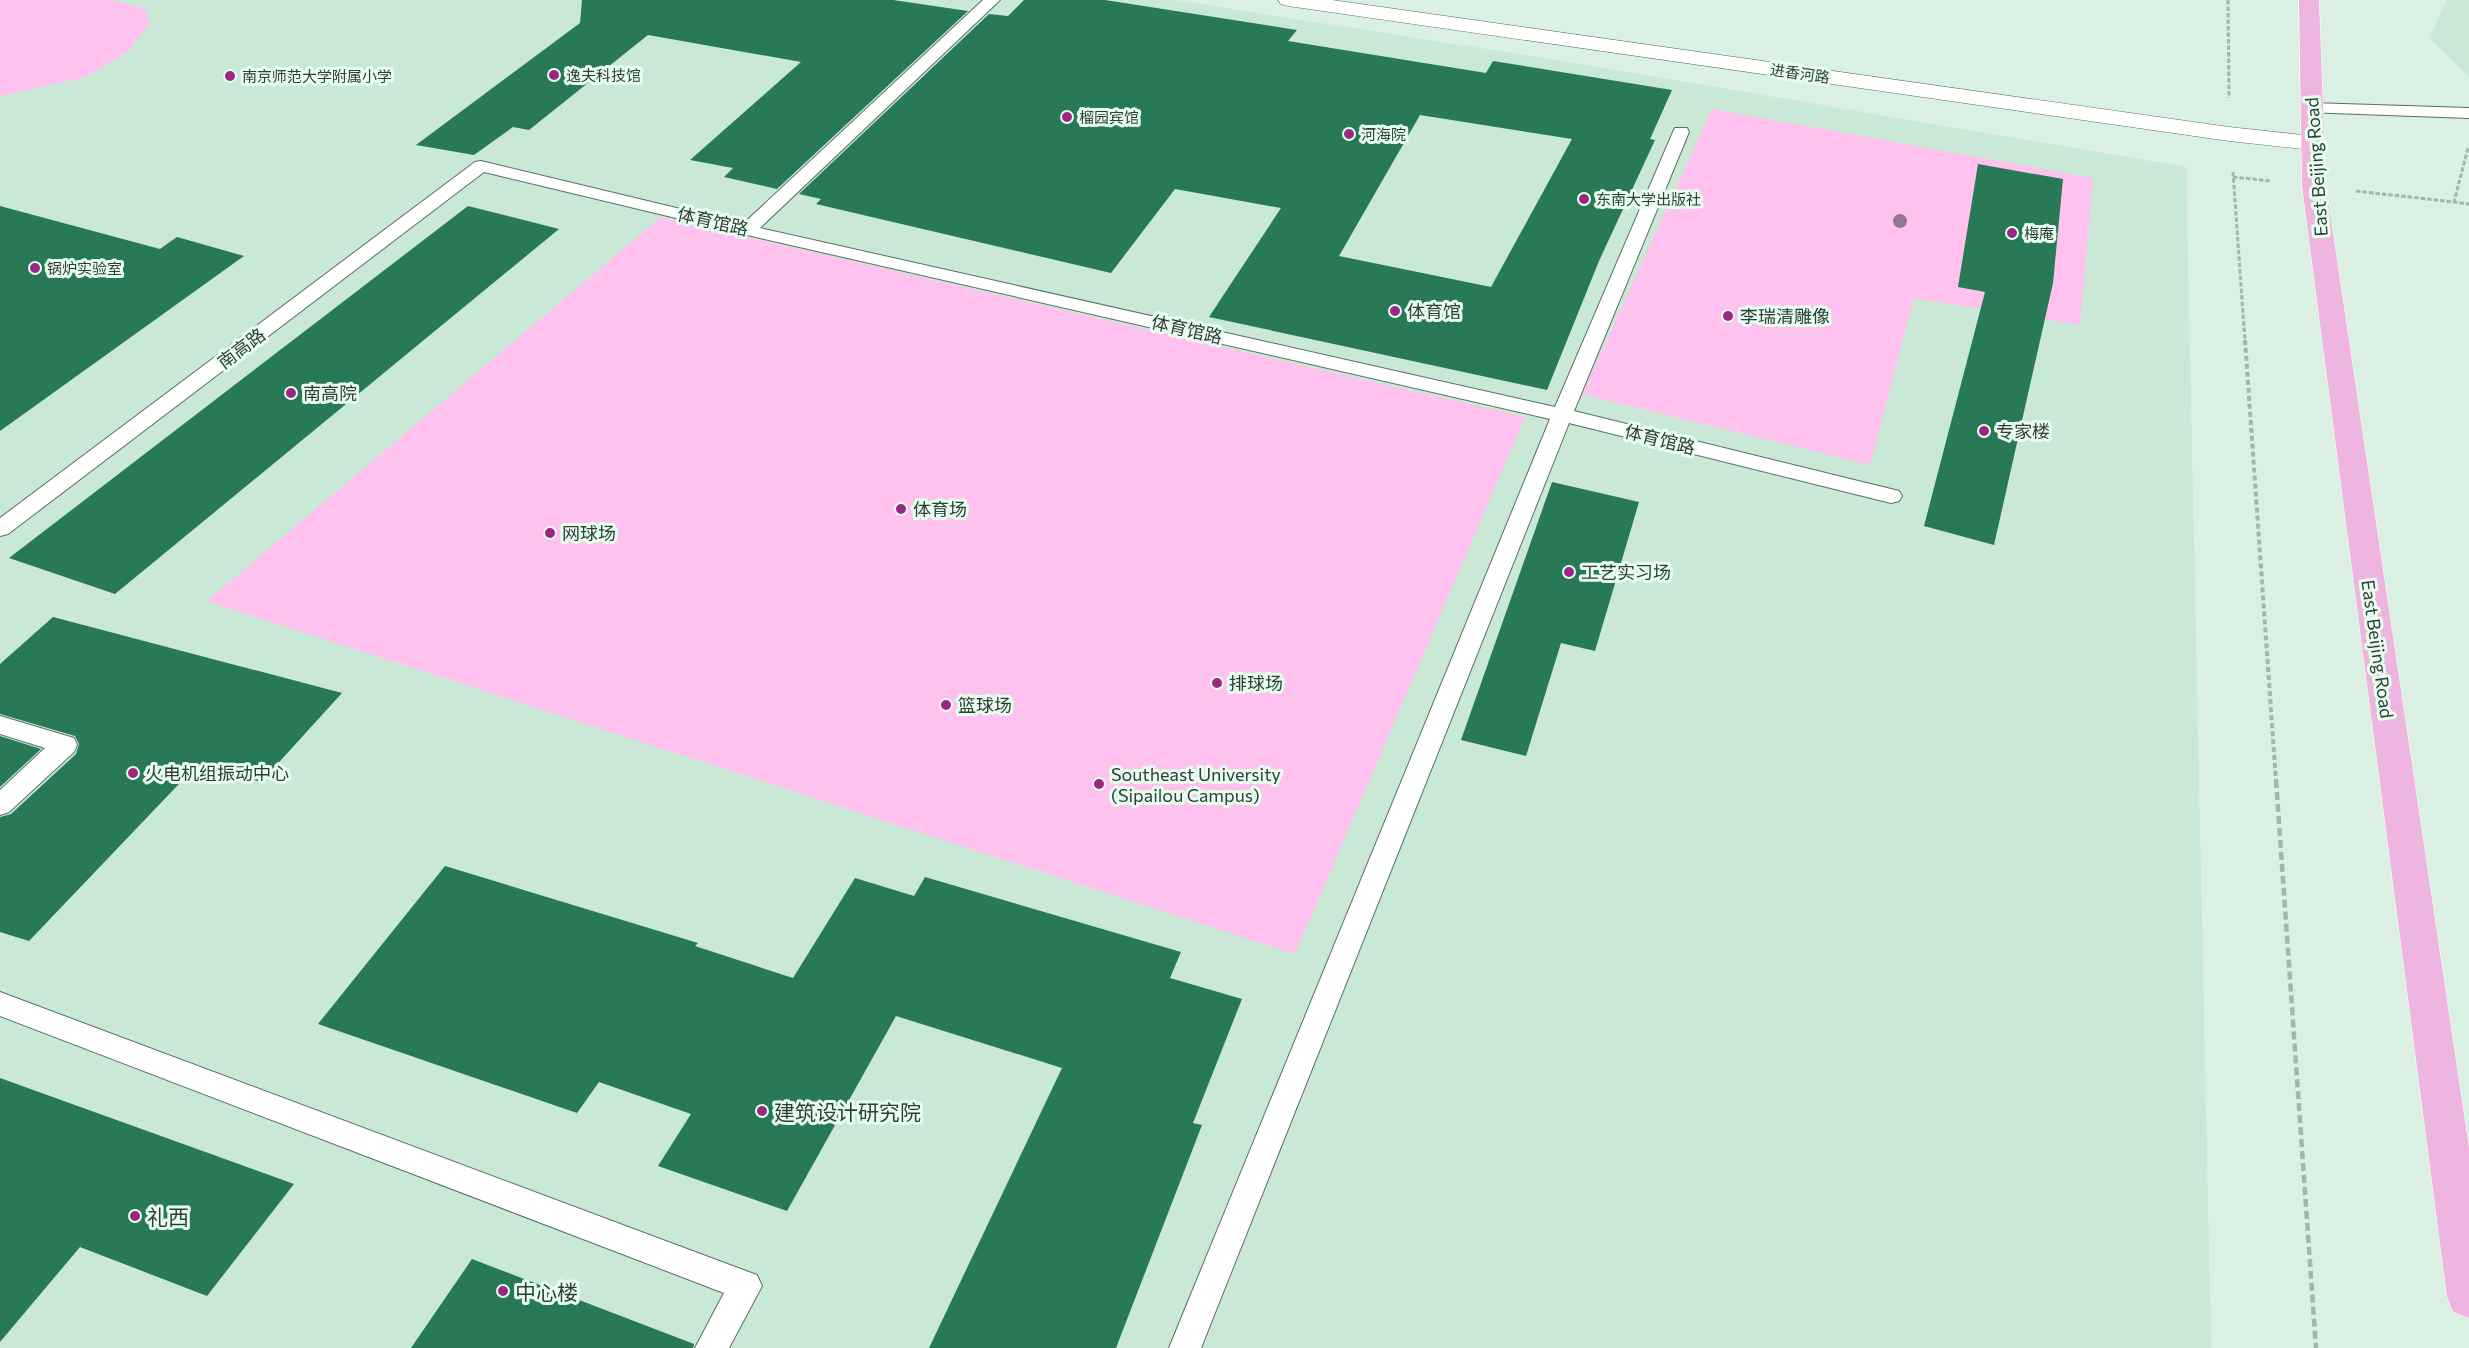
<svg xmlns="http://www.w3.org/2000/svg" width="2469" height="1348" font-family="Commissioner,'Noto Sans SC',sans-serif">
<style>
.built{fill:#c9e8d6}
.green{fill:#ffc1ed}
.building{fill:#287955;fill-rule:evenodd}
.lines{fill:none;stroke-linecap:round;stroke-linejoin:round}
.service-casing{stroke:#5a6f63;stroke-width:2}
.tertiary-casing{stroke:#5a6f63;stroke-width:1}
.primary-casing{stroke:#fff;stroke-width:1}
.path-far2{stroke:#a3b6ab;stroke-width:3;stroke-dasharray:4.5 2;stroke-linecap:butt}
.path-far1{stroke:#a3b6ab;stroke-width:4;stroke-dasharray:5 3;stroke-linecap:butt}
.path{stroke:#a3b6ab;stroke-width:4.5;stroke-dasharray:8 4;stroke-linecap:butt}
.service{fill:#fff;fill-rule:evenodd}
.tertiary{fill:#fff;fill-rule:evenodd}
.primary{fill:#edb5df;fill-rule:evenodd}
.tree{fill:#937790}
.poi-dot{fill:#9a2783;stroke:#e6fef0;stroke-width:2}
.labels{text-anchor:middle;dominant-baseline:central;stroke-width:6;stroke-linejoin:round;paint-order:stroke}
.far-street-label{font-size:15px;fill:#323c36;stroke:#e6fef0}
.far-poi-label{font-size:15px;fill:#323c36;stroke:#e6fef0;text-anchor:start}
.street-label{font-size:18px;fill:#323c36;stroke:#e6fef0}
.poi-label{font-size:18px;fill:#323c36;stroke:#e6fef0;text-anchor:start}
.near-poi-label{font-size:21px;fill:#323c36;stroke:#e6fef0;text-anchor:start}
</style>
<rect width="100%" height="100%" fill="#d9f0e3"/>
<path class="built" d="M 0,0 L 1175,0 L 1575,63 L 2186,167 L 2211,1348 L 0,1348 Z
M 2447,0 L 2469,0 L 2469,77 L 2429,38 Z"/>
<path class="green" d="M 0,0 L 112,0 L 146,9 L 149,23 L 130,50 L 86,77 L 0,96 Z
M 1712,109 L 2093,178 L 2080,325 L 1914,298 L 1870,465 L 1582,394 Z
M 661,217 L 1525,417 L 1295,954 L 207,601 Z"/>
<path class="building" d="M 582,0 L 893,0 L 968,11 L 777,189 L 724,177 L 733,168 L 690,160 L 801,62 L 648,35 L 529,130 L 513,127 L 474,155 L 416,145 L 580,23 Z
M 1024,0 L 1105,0 L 1297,30 L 1288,41 L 1486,73 L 1493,61 L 1672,90 L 1650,139 L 1655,140 L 1599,261 L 1547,390 L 1209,317 L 1281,208 L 1175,189 L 1111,273 L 816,204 L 821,199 L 799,194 L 989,14 L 1008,16 ZM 1420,115 L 1572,139 L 1491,287 L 1339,256 Z
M 1978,164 L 2063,179 L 2053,283 L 1994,545 L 1924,526 L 1985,292 L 1958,287 Z
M 0,206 L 160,249 L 177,237 L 244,256 L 0,431 Z
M 468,206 L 559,229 L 115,594 L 9,558 Z
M 1552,482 L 1639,502 L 1595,651 L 1561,643 L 1526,756 L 1461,740 Z
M 53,617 L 342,693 L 261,782 L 198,764 L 29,941 L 0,932 L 0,817 L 11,814 L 76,754 L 79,744 L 75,736 L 0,714 L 0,664 Z
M 0,736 L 41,749 L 0,787 Z
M 445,866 L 698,943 L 695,946 L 793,978 L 855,878 L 914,896 L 925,877 L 1181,952 L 1170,978 L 1242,999 L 1193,1123 L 1202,1125 L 1116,1348 L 929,1348 L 1062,1068 L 896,1016 L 787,1211 L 658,1166 L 691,1114 L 599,1082 L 577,1113 L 318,1024 Z
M 0,1078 L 294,1184 L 207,1296 L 80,1247 L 0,1342 Z
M 472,1259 L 694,1344 L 693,1348 L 411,1348 Z"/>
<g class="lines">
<g class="service-casing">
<path id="service" d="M 983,0 L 1000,0 L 760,228 L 1555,407 L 1673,132 L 1675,128 L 1687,128 L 1689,132 L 1574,411 L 1891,489 L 1899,491 L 1902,496 L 1899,501 L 1891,503 L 1569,423 L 1201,1348 L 1169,1348 L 1550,419 L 747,235 L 484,172 L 8,534 L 0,536 L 0,518 L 475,162 L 481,161 L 743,224 Z
M 2311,103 L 2469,108 L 2469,118 L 2305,112 L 2303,108 Z
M 0,716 L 74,738 L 77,745 L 74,752 L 9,812 L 0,815 L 0,790 L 45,748 L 0,734 Z
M 0,992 L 746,1271 L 757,1275 L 762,1286 L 729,1348 L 695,1348 L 724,1293 L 0,1016 Z"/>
</g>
<g class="tertiary-casing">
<path id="tertiary" d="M 1278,0 L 1332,0 L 2229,127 L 2312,136 L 2320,138 L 2324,143 L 2320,148 L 2312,150 L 2229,141 L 1288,6 L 1281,4 Z"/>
</g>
<g class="primary-casing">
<path id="primary" d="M 2299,0 L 2319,0 L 2326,186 L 2469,1148 L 2469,1318 L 2453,1312 L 2447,1297 L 2302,186 Z"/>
</g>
<path class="path-far2" d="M 2228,0 L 2229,98
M 2233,172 L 2245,342
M 2233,177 L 2271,181
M 2356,191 L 2454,202 L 2468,148
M 2453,202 L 2469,204"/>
<path class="path-far1" d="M 2245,340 L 2276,781"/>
<path class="path" d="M 2276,780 L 2316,1348"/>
<use href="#service" class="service"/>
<use href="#tertiary" class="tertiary"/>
<use href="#primary" class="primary"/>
</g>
<circle class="tree" cx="1900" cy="221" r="7"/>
<g class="poi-dot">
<circle cx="554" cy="75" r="6"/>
<circle cx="230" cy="76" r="6"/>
<circle cx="1067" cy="117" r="6"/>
<circle cx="1349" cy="134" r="6"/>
<circle cx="1584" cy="199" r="6"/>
<circle cx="2012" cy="233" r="6"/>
<circle cx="35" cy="268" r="6"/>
<circle cx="1395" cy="311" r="6"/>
<circle cx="1728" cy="316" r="6"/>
<circle cx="291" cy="393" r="6"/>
<circle cx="1984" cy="431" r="6"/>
<circle cx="901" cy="509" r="6"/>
<circle cx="550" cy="533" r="6"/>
<circle cx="1569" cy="572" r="6"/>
<circle cx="1217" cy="683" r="6"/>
<circle cx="946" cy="705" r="6"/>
<circle cx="133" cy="773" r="6"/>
<circle cx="1099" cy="784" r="6"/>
<circle cx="762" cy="1111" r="6"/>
<circle cx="135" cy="1216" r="6"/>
<circle cx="503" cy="1291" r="6"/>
</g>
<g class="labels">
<g class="far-street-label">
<text transform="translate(1800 73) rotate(8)">进香河路</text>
</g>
<g class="far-poi-label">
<text x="566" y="75">逸夫科技馆</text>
<text x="242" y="76">南京师范大学附属小学</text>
<text x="1079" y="117">榴园宾馆</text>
<text x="1361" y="134">河海院</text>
<text x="1596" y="199">东南大学出版社</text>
<text x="2024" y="233">梅庵</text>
<text x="47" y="268">锅炉实验室</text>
</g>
<g class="street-label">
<text transform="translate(2316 167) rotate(-94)">East Beijing Road</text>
<text transform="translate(713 221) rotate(13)">体育馆路</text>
<text transform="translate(1187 329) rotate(13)">体育馆路</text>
<text transform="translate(241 348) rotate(-37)">南高路</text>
<text transform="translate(1660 439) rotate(14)">体育馆路</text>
<text transform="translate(2378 649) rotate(82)">East Beijing Road</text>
</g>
<g class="poi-label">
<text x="1407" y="311">体育馆</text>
<text x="1740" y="316">李瑞清雕像</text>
<text x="303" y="393">南高院</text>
<text x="1996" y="431">专家楼</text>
<text x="913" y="509">体育场</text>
<text x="562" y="533">网球场</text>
<text x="1581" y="572">工艺实习场</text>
<text x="1229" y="683">排球场</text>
<text x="958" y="705">篮球场</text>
<text x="145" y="773">火电机组振动中心</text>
<text x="1111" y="774">Southeast University<tspan x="1111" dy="21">(Sipailou Campus)</tspan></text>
</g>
<g class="near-poi-label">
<text x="774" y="1111">建筑设计研究院</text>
<text x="147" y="1216">礼西</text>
<text x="515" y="1291">中心楼</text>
</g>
</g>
</svg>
